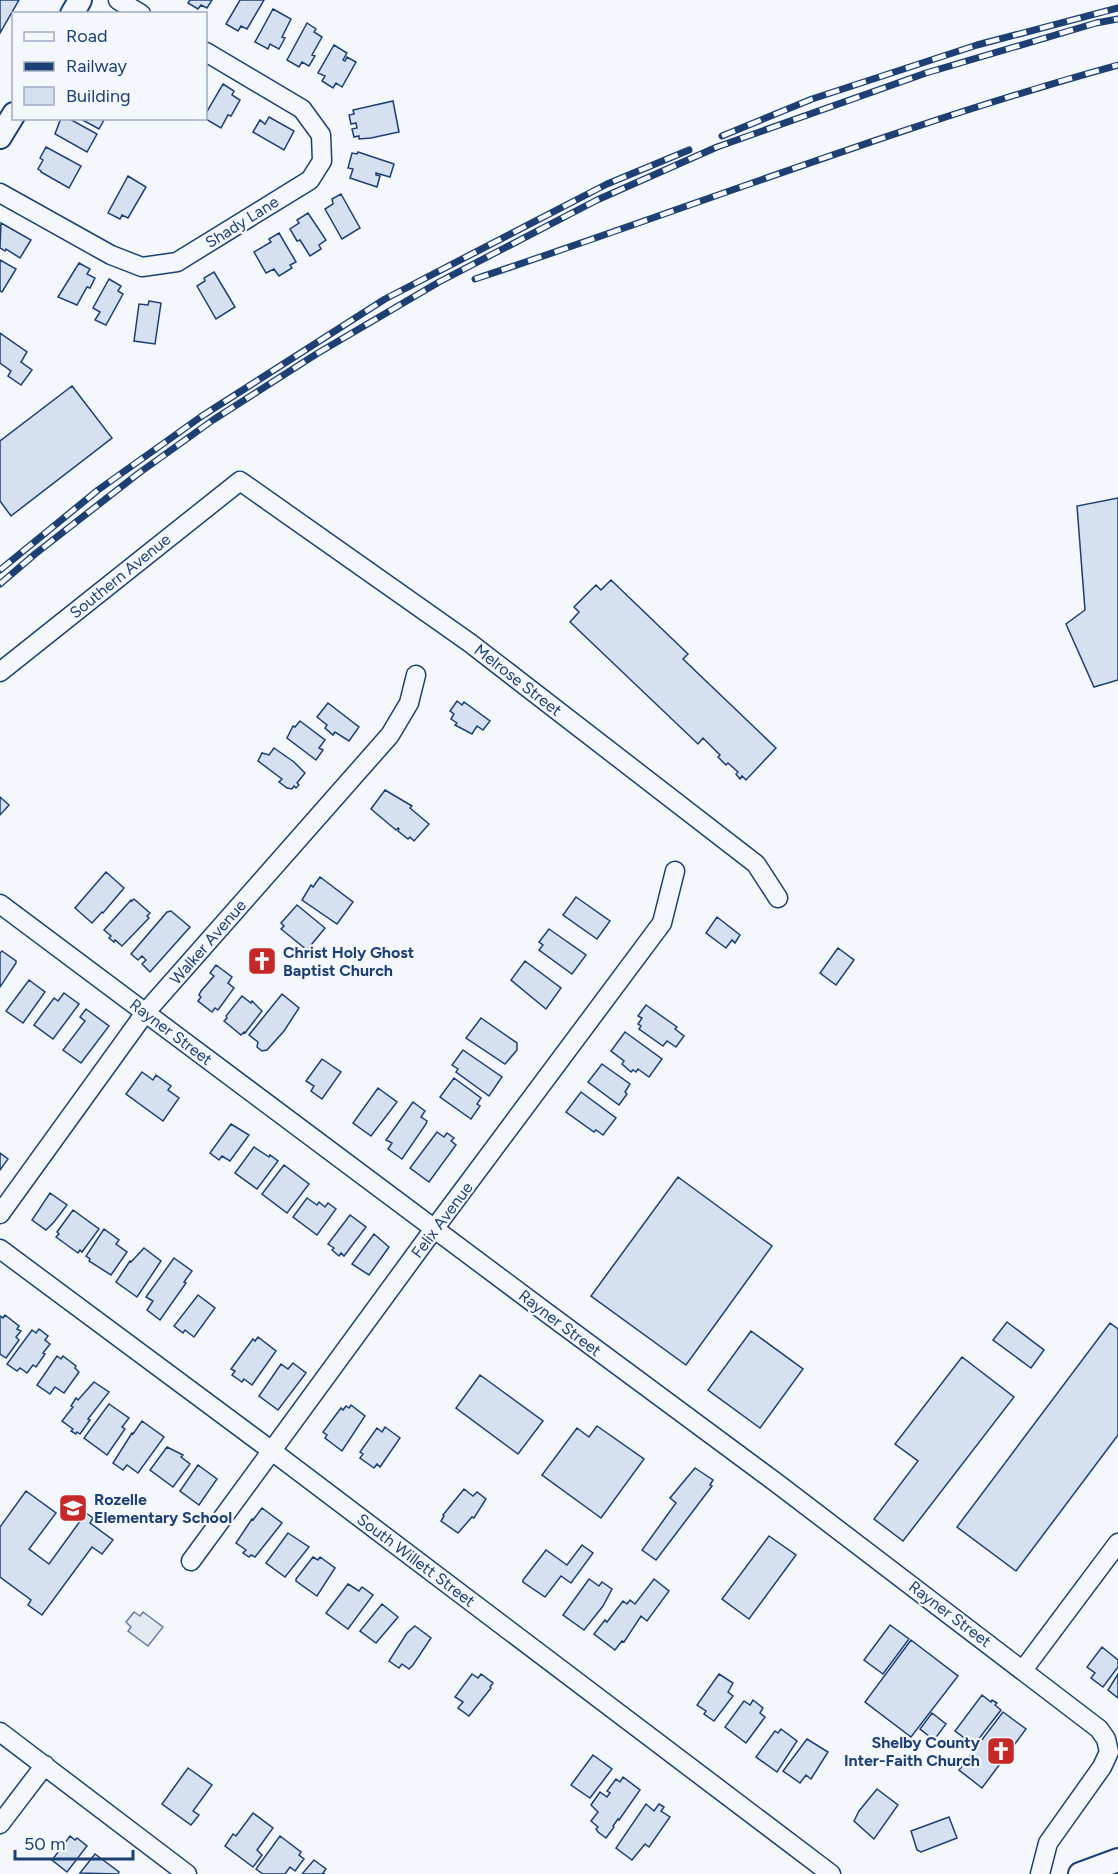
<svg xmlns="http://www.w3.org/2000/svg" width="1118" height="1874" font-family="Figtree,sans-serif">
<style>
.green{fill:#e3e9f0;stroke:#687fa3;stroke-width:1.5}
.building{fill:#d5e0f0;stroke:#1d3f73;stroke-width:1.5}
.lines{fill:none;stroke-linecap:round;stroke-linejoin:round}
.minor-casing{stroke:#1d3f73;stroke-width:21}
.major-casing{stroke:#1d3f73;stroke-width:26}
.minor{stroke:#f4f7fb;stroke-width:18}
.major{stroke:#f4f7fb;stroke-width:22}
.rail-casing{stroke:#1d3f73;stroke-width:7}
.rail{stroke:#f4f7fb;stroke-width:4.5;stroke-dasharray:14;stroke-linecap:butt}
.labels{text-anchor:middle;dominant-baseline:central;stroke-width:4.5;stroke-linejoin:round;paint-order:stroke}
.street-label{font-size:16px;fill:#1d3f73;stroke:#f4f7fb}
.poi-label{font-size:16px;font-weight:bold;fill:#1d3f73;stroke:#f4f7fb;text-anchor:start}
</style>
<rect width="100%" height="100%" fill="#f4f7fb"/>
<path class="green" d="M 134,1612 L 140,1616 L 143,1612 L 163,1627 L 148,1646 L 128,1631 L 131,1627 L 126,1622 Z"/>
<path class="building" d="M 0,0 L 19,0 L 0,33 Z
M 190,0 L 212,0 L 207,8 L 201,5 L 198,9 L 188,3 Z
M 240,0 L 264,0 L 247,29 L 241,26 L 238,31 L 226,24 Z
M 273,9 L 291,19 L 282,37 L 285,38 L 279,49 L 270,44 L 268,49 L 255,42 Z
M 307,23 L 316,29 L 314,32 L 322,37 L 312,55 L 315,56 L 309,66 L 302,62 L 299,67 L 287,60 Z
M 334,45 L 347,53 L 343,60 L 345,61 L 347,57 L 356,62 L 342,87 L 336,83 L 333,88 L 322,81 L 325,76 L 318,73 Z
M 223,84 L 234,91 L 232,95 L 240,100 L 231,116 L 228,115 L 221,128 L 204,118 L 206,113 Z
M 393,101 L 399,132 L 371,138 L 359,139 L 359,136 L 354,137 L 352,129 L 357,128 L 356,123 L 351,124 L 349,115 L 354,114 L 353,110 Z
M 269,117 L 294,131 L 284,150 L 253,132 L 260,120 L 265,124 Z
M 61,118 L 68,118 L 97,134 L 87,152 L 55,134 Z
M 79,118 L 105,118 L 99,129 Z
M 46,147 L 81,166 L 69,188 L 41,172 L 41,171 L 38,169 L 43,160 L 40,158 Z
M 358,152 L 394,164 L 390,177 L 376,173 L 376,175 L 380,176 L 377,187 L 350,178 L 353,169 L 348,168 L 352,153 L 357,154 Z
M 128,176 L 146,187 L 128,218 L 122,215 L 120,219 L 108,213 Z
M 341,194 L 360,228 L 342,239 L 325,209 L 333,204 L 332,199 Z
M 308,213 L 326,240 L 319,245 L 321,249 L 310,256 L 300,240 L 297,241 L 290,229 L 299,223 L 297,220 Z
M 1,223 L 31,240 L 20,258 L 6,249 L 5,251 L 0,248 Z
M 279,233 L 296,262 L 290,265 L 292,268 L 279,276 L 274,269 L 266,273 L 254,252 L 271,242 L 269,239 Z
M 0,260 L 16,269 L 2,292 L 0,291 Z
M 79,263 L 90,269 L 87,274 L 95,278 L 90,288 L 87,287 L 77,305 L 58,297 Z
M 214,272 L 235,307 L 216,319 L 197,286 L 205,281 L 204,278 Z
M 109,279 L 121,286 L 118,291 L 123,294 L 106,325 L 95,320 L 100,312 L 93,308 Z
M 149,301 L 161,303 L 155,344 L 134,341 L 139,304 L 148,305 Z
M 0,333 L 27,352 L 21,362 L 32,370 L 21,385 L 8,376 L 11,371 L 0,363 Z
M 72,386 L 112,438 L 11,516 L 0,501 L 0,441 Z
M 1118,498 L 1118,680 L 1094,687 L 1066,624 L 1085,610 L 1077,506 Z
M 611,580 L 688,654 L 683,659 L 776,748 L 746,780 L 742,776 L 740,779 L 736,774 L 738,772 L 728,763 L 726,765 L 718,757 L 720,755 L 703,738 L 698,744 L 570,622 L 579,612 L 574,607 L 596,585 L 601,590 Z
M 457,701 L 462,705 L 464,702 L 490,721 L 483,730 L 477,726 L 472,734 L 455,725 L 457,723 L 451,719 L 454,714 L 450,711 Z
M 328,703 L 359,727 L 349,741 L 335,732 L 333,735 L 325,728 L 327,725 L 317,717 Z
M 300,721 L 325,740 L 319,748 L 323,750 L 316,760 L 287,738 L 293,726 L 295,727 Z
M 274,748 L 294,762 L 305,773 L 297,783 L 299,785 L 296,788 L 294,786 L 292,789 L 287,788 L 279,782 L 282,779 L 258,761 L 262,753 L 269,755 Z
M 385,790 L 412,806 L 410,808 L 429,824 L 414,841 L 410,837 L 408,839 L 398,831 L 399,829 L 398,828 L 396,830 L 371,809 Z
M 0,797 L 9,805 L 0,815 Z
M 106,872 L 124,888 L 103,913 L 102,912 L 92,923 L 75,908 Z
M 320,877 L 353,902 L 337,924 L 302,900 L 311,885 L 313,887 Z
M 576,897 L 610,921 L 597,939 L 563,915 Z
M 134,899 L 150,913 L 147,916 L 149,918 L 122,946 L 115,940 L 114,942 L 109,938 L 111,936 L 104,930 L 131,900 L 132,901 Z
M 297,905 L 325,928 L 307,950 L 281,929 L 284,926 L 281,923 Z
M 171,911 L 190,927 L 150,972 L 142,964 L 146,960 L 142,956 L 138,960 L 131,954 L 167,912 Z
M 717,917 L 740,935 L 735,943 L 732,940 L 726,948 L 706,933 Z
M 549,929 L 586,955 L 572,974 L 539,950 L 543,945 L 539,942 Z
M 838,948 L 854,960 L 836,985 L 820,973 Z
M 2,951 L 16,961 L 16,963 L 0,987 L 0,953 Z
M 525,961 L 561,988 L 546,1009 L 511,980 Z
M 216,965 L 232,977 L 228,983 L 234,988 L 218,1010 L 215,1008 L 212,1012 L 198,1001 L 201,997 L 199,995 L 201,991 L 214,976 L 210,973 Z
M 29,980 L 45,992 L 23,1023 L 6,1011 Z
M 64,993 L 79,1004 L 53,1039 L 34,1025 L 54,998 L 58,1001 Z
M 282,994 L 299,1008 L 284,1031 L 267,1050 L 262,1051 L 257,1047 L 258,1042 L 249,1035 Z
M 242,996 L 251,1003 L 252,1001 L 262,1011 L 245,1033 L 244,1032 L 241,1035 L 224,1021 L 227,1018 L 226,1016 Z
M 646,1005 L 677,1027 L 675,1029 L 684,1036 L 676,1047 L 667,1041 L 663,1046 L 639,1029 L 641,1026 L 638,1024 L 642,1018 L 638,1016 Z
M 86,1009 L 109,1026 L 81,1063 L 63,1050 L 85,1021 L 80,1017 Z
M 481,1018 L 517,1043 L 517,1050 L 505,1064 L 466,1038 Z
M 625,1032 L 662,1059 L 649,1077 L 638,1069 L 636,1072 L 633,1070 L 631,1072 L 622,1064 L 624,1061 L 611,1051 Z
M 463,1050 L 502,1077 L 489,1096 L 456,1072 L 458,1069 L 452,1065 Z
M 322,1059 L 341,1072 L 322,1099 L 311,1091 L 314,1086 L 306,1081 Z
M 602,1064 L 630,1084 L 625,1092 L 627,1094 L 619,1105 L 588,1082 Z
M 142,1072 L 153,1080 L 156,1075 L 171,1086 L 168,1090 L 179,1098 L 163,1121 L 126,1094 Z
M 454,1078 L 481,1098 L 477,1104 L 480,1106 L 471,1119 L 440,1097 Z
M 378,1088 L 397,1102 L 371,1136 L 353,1123 Z
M 581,1092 L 616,1118 L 603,1135 L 596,1130 L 594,1132 L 566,1112 Z
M 413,1102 L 425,1111 L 421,1117 L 427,1121 L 426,1124 L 402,1159 L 388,1149 L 392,1143 L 386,1140 Z
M 231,1124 L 249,1135 L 230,1161 L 222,1156 L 219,1160 L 210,1153 Z
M 437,1132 L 444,1137 L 447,1133 L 454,1138 L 451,1141 L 456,1145 L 429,1182 L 410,1168 Z
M 254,1147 L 269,1157 L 270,1155 L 278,1161 L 257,1189 L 235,1173 Z
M 0,1153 L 8,1159 L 0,1170 Z
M 284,1165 L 309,1184 L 287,1213 L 262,1194 Z
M 678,1177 L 772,1246 L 686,1365 L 591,1296 Z
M 50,1193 L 67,1205 L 54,1222 L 46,1230 L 32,1220 Z
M 307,1198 L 317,1205 L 319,1202 L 325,1207 L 328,1203 L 336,1209 L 317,1235 L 293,1217 Z
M 73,1210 L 99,1229 L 82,1252 L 80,1250 L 78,1253 L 56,1237 L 59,1234 L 57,1232 Z
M 350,1215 L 366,1227 L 344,1256 L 341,1253 L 339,1256 L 332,1250 L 334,1248 L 328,1244 Z
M 104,1229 L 119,1240 L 116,1244 L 127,1252 L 111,1275 L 89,1261 L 90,1259 L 86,1256 Z
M 374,1234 L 389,1247 L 369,1275 L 352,1264 Z
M 144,1248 L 161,1261 L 137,1297 L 116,1282 L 130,1261 L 131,1262 Z
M 174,1258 L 192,1271 L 184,1282 L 186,1283 L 160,1320 L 147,1310 L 153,1301 L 146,1297 Z
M 198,1295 L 215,1308 L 194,1337 L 185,1330 L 183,1333 L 174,1326 Z
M 5,1315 L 19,1326 L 17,1329 L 21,1331 L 16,1337 L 19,1340 L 6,1358 L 0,1354 L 0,1316 L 3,1318 Z
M 1007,1322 L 1044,1350 L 1031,1368 L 993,1340 Z
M 1110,1323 L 1118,1329 L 1118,1435 L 1016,1571 L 957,1527 Z
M 39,1329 L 48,1336 L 45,1340 L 50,1344 L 43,1353 L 45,1354 L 36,1367 L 33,1365 L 27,1373 L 20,1368 L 17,1371 L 7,1364 L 32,1330 L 36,1333 Z
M 751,1331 L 803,1369 L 760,1428 L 708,1390 Z
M 258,1337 L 276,1351 L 252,1385 L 244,1379 L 242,1382 L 232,1375 L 235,1371 L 231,1369 L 253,1339 L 255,1341 Z
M 57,1356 L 61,1359 L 63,1356 L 76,1366 L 75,1368 L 79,1372 L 64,1393 L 55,1387 L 50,1394 L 37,1385 Z
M 962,1357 L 1014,1397 L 903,1541 L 874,1519 L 918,1461 L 895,1444 Z
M 293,1363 L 306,1373 L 278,1410 L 259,1396 L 281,1364 L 288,1369 Z
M 480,1375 L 543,1421 L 518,1454 L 456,1408 Z
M 94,1382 L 109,1392 L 88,1419 L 90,1420 L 80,1434 L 77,1432 L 76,1434 L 71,1431 L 73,1429 L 62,1421 L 73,1407 L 71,1406 L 76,1398 L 78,1400 Z
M 109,1404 L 129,1418 L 122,1427 L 125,1429 L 107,1455 L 84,1438 Z
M 351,1405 L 365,1416 L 342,1451 L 325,1438 L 327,1435 L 323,1432 L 341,1408 L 343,1410 L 346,1406 L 349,1408 Z
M 142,1421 L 164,1437 L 138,1473 L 127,1465 L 123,1470 L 113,1463 L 132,1433 L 133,1434 Z
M 597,1426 L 644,1459 L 601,1518 L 542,1475 L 577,1428 L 589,1437 Z
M 385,1427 L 400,1438 L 380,1467 L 377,1464 L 374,1468 L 360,1458 L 363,1454 L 360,1452 L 377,1428 L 382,1432 Z
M 167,1447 L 183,1455 L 181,1457 L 190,1464 L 173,1487 L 150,1470 Z
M 198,1465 L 217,1479 L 199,1505 L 180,1491 Z
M 695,1468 L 713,1480 L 710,1485 L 712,1486 L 656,1560 L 642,1550 L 676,1503 L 670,1498 Z
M 464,1489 L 473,1496 L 477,1492 L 486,1499 L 474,1518 L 472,1517 L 458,1533 L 441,1521 L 444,1516 L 443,1515 Z
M 26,1491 L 56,1513 L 29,1549 L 49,1564 L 86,1513 L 93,1518 L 90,1523 L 113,1540 L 102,1554 L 92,1547 L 42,1615 L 28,1605 L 31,1600 L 0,1577 L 0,1527 Z
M 262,1508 L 282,1523 L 255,1557 L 251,1555 L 249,1557 L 243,1553 L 246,1550 L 236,1543 L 252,1519 L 253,1520 Z
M 288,1533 L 309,1547 L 285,1577 L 266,1563 Z
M 769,1536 L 796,1555 L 749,1619 L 722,1599 Z
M 582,1545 L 593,1553 L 571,1583 L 561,1576 L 545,1597 L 523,1582 L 523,1580 L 546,1550 L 567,1565 Z
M 313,1557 L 318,1560 L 320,1557 L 335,1568 L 317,1596 L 296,1581 L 296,1579 Z
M 589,1579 L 599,1586 L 602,1582 L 612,1589 L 603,1606 L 584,1630 L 563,1615 Z
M 654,1579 L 669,1591 L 647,1621 L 641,1616 L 624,1642 L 622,1641 L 615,1650 L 594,1634 L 605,1620 L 607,1622 L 623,1601 L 627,1604 L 630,1600 L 635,1604 Z
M 348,1584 L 359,1591 L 362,1587 L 373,1595 L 348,1629 L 326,1613 Z
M 382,1604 L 398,1617 L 376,1643 L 360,1631 Z
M 890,1625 L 909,1639 L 883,1674 L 864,1660 Z
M 415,1626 L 431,1638 L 413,1665 L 409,1669 L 402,1664 L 399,1668 L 389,1661 L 407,1633 Z
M 911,1640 L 958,1676 L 911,1737 L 865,1702 Z
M 1102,1647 L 1118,1660 L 1118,1667 L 1103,1687 L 1091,1678 L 1095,1673 L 1087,1667 Z
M 472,1674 L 478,1678 L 481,1674 L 493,1683 L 490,1687 L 491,1688 L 469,1716 L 458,1708 L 463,1702 L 455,1697 Z
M 719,1674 L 733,1683 L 728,1692 L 733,1696 L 714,1721 L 704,1714 L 706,1711 L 697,1705 Z
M 1118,1674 L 1118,1698 L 1108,1690 Z
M 982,1695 L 991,1702 L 992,1700 L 997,1703 L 995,1705 L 1001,1710 L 974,1745 L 955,1731 Z
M 753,1700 L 763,1708 L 760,1713 L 765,1717 L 746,1743 L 725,1727 L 744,1701 L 750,1705 Z
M 1003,1712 L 1026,1729 L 982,1788 L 959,1770 Z
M 932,1713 L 946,1724 L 934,1740 L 920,1729 Z
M 781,1729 L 797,1741 L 777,1772 L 756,1757 L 775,1731 L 778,1733 Z
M 807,1739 L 828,1752 L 811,1779 L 806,1775 L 800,1783 L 783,1771 Z
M 593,1755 L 612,1769 L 590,1798 L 571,1785 Z
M 188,1768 L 212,1785 L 193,1811 L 199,1815 L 191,1825 L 162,1804 Z
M 623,1777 L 640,1790 L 619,1820 L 618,1819 L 613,1826 L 614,1827 L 606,1838 L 598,1832 L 596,1829 L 598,1827 L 591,1821 L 598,1812 L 591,1805 L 600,1792 L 607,1797 L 610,1793 L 607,1791 L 616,1779 L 620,1782 Z
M 877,1789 L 898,1805 L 874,1839 L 854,1821 L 859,1811 Z
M 646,1804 L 654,1811 L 659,1804 L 664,1807 L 661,1811 L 670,1817 L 649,1847 L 645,1844 L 632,1860 L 616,1848 Z
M 253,1813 L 273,1828 L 257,1850 L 262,1855 L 253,1867 L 225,1846 L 233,1834 L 236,1836 Z
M 949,1817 L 957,1838 L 921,1852 L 917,1850 L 911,1831 Z
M 70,1836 L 75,1840 L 77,1838 L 87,1846 L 67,1872 L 52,1860 Z
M 280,1836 L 301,1852 L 299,1855 L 304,1859 L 295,1871 L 290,1867 L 285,1874 L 263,1874 L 256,1869 Z
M 95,1854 L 119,1872 L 118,1874 L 80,1873 Z
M 314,1860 L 326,1869 L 323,1873 L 325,1874 L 302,1874 Z"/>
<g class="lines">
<g class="minor-casing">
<path id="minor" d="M 118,0 L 141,14
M 0,193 L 111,255 L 142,267 L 177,262 L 310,180 L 322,161 L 321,135 L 302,109 L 206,52
M 0,672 L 240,481 L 470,643 L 756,864 L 778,898
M 0,904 L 543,1310 L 778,1484 L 1099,1729 L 1106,1739 L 1109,1752 L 1102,1767 L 1048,1843 L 1040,1874
M 0,1214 L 145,1013 L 390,735 L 409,703 L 416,675
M 0,1249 L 272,1451 L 831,1874
M 191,1561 L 434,1229 L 662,923 L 675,871
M 1023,1670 L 1118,1543
M 0,1732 L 187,1874
M 0,1824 L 45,1765"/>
</g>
<g class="major-casing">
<path id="major" d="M 72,14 L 80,0
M 0,137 L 14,114
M 1080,1874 L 1118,1860"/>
</g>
<use href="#minor" class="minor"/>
<use href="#major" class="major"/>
<g class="rail-casing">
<path id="rail" d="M 722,136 L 812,99 L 977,45 L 1118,8
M 475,279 C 690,208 900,125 1118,65
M 0,570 L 98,490 L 202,416 L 385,299 L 607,184 L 689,150
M 0,584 L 35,554 L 139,473 L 213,420 L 318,353 L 439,282 L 597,200 L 717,147 L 926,73 L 1096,23 L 1118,19"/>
</g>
<use href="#rail" class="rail"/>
</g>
<defs>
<g id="church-square" transform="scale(1.5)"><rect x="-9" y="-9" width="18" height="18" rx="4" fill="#c62828" stroke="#f4f7fb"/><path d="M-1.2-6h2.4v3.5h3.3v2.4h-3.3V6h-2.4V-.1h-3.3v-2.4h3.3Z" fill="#fff"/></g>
<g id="school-square" transform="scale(1.5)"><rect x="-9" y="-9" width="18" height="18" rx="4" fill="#c62828" stroke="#f4f7fb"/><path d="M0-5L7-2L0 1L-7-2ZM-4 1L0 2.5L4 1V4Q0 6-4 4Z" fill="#fff"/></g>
</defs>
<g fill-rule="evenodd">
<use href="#church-square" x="262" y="961"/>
<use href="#school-square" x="73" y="1508"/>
<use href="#church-square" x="1001" y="1751"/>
</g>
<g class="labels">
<g class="street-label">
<text transform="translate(242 222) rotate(-32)">Shady Lane</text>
<text transform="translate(120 576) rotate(-39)">Southern Avenue</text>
<text transform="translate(518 680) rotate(38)">Melrose Street</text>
<text transform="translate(208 942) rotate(-49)">Walker Avenue</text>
<text transform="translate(171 1032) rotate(37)">Rayner Street</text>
<text transform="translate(442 1220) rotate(-53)">Felix Avenue</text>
<text transform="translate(560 1323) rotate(37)">Rayner Street</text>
<text transform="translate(416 1560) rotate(37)">South Willett Street</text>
<text transform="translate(950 1614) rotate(37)">Rayner Street</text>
</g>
<g class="poi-label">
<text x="283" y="952">Christ Holy Ghost<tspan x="283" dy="18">Baptist Church</tspan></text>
<text x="94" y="1499">Rozelle<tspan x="94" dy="18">Elementary School</tspan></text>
<text x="980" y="1742" text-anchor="end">Shelby County<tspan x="980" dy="18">Inter-Faith Church</tspan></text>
</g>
</g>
<rect x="12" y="12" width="195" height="108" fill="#f4f7fb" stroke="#9eadc5" stroke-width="1.5"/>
<rect x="24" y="32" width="30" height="9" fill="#f4f7fb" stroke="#9eadc5" stroke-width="1.5"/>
<text x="66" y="42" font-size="18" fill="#1d3f73">Road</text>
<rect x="24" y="62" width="30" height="9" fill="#1d3f73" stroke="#9eadc5" stroke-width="1.5"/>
<text x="66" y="72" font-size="18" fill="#1d3f73">Railway</text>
<rect x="24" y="87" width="30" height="18" fill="#d5e0f0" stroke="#9eadc5" stroke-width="1.5"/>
<text x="66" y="102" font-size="18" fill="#1d3f73">Building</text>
<path d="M15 1850v9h118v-9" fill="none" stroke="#1d3f73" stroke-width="3"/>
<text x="24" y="1850" font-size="18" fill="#1d3f73" stroke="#f4f7fb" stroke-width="4.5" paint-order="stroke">50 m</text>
</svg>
